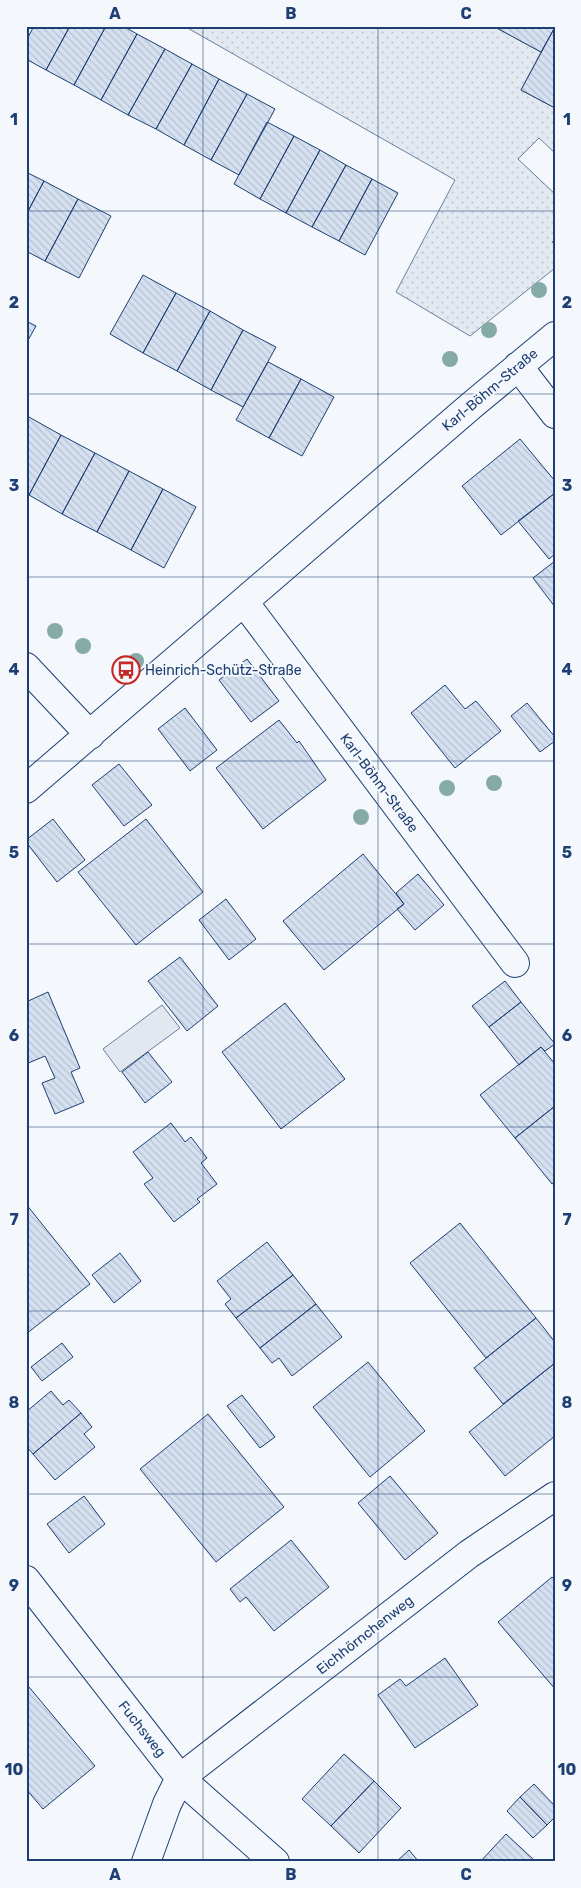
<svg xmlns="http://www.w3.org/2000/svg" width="581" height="1888" font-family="Rubik,sans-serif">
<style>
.park{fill:url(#park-dots);stroke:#687fa3}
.parking{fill:#e3e8f0;stroke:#687fa3}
.building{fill:url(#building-back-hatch);stroke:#1d3f73}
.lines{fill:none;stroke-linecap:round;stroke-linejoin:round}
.minor-casing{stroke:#1d3f73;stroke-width:30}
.minor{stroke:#f4f7fb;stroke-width:28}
.tree{fill:#86aba6}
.grid{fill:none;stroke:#1d3f73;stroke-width:1;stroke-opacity:0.55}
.labels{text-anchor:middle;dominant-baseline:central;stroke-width:4;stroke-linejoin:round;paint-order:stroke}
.street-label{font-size:14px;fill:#1d3f73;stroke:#f4f7fb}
.poi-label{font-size:14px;fill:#1d3f73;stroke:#f4f7fb;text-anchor:start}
.neatline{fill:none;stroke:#1d3f73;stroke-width:2}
.grid-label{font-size:16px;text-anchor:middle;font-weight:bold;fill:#1d3f73}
</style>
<defs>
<pattern id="park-dots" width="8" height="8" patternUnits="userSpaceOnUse" patternTransform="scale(1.25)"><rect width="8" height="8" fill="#e3e9f0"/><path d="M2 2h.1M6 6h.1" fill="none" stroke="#c2c9d1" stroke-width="1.8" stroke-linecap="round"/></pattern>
<pattern id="building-back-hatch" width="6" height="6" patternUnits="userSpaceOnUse" patternTransform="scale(1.25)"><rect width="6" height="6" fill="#d5e0f0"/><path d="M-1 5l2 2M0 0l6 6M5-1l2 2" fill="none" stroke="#b6c1d1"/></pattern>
</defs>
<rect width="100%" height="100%" fill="#f4f7fb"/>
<path class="park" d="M 184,26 L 493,26 L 541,52 L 521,90 L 555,108 L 555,153 L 539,138 L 518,159 L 555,194 L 555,239 L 552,242 L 555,244 L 555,268 L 470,336 L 396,292 L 455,180 Z"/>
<path class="parking" d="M 162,1005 L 180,1028 L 120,1072 L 103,1049 Z"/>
<path class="building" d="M 34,26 L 70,26 L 46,70 L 26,59 L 26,41 Z
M 70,26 L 106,26 L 74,85 L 46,70 Z
M 106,26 L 123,26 L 137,34 L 101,100 L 74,85 Z
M 493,26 L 555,26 L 555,27 L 541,52 Z
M 555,27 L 555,108 L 521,90 Z
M 137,34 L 165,49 L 128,115 L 101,100 Z
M 165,49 L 192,64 L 156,129 L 128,115 Z
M 192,64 L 219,79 L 184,145 L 156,129 Z
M 219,79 L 247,94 L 211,160 L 184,145 Z
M 247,94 L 275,109 L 239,175 L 211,160 Z
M 267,122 L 294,136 L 260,199 L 234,184 Z
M 294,136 L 320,150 L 286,213 L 260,199 Z
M 320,150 L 346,165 L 312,227 L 286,213 Z
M 346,165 L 372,179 L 339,241 L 312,227 Z
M 26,172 L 44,181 L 26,215 Z
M 372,179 L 398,193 L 365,255 L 339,241 Z
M 44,181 L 78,199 L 45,261 L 26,251 L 26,215 Z
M 78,199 L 111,216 L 79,278 L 45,261 Z
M 143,275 L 176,293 L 143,353 L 110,334 Z
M 176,293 L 210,311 L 177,371 L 143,353 Z
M 210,311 L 243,330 L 211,390 L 177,371 Z
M 26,321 L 36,326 L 26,344 Z
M 243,330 L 276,347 L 243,407 L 211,390 Z
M 268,362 L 301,379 L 269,438 L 236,420 Z
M 301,379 L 334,397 L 302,456 L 269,438 Z
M 29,417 L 61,435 L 29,495 L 26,494 L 26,422 Z
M 61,435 L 95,453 L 62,514 L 29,495 Z
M 520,439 L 555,481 L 555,493 L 501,535 L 462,486 Z
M 95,453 L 129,471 L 97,532 L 62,514 Z
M 129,471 L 163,489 L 131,550 L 97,532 Z
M 163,489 L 196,507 L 164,568 L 131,550 Z
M 555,493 L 555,554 L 549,559 L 518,521 Z
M 555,561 L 555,607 L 533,578 Z
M 247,659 L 279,701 L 251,722 L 219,680 Z
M 445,685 L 465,709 L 476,701 L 501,731 L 455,768 L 411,713 Z
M 527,703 L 555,737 L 555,741 L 540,752 L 511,716 Z
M 185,708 L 217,750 L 190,771 L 158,729 Z
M 279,720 L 297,743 L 299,741 L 326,780 L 263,829 L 216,768 Z
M 119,764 L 152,805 L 124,826 L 92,785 Z
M 53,819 L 85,860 L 57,882 L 26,842 L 26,840 Z
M 146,819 L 203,892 L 136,945 L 78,872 Z
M 363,854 L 404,904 L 324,970 L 283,921 Z
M 418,874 L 444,905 L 415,930 L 397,909 L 404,904 L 396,893 Z
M 226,899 L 256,939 L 229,960 L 199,920 Z
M 180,957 L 218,1006 L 187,1031 L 148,981 Z
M 505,981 L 521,1002 L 489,1027 L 472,1006 Z
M 48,992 L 80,1068 L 71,1072 L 84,1102 L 55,1114 L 42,1083 L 55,1078 L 45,1056 L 26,1064 L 26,1018 L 28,1017 L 26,1002 Z
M 521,1002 L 555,1044 L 545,1051 L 541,1047 L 519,1065 L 489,1027 Z
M 285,1003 L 345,1079 L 281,1129 L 222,1052 Z
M 541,1047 L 555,1064 L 555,1106 L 515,1138 L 480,1095 Z
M 148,1052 L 172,1082 L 145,1103 L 122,1072 Z
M 555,1106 L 555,1182 L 552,1184 L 515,1138 Z
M 171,1123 L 185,1142 L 191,1137 L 207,1158 L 201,1163 L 217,1184 L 197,1199 L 200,1202 L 174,1222 L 144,1184 L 153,1178 L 133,1152 Z
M 26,1204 L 90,1284 L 26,1334 Z
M 460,1223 L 536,1318 L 486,1358 L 410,1263 Z
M 267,1242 L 293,1275 L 236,1318 L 225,1304 L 231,1299 L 217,1281 Z
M 120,1253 L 141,1281 L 114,1303 L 92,1275 Z
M 293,1275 L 316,1304 L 260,1348 L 236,1318 Z
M 316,1304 L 342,1337 L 292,1376 L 279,1358 L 272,1363 L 260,1348 Z
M 536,1318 L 555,1342 L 555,1363 L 503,1404 L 474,1368 Z
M 62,1343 L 73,1357 L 42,1381 L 31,1367 Z
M 368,1362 L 425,1431 L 370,1477 L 313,1407 Z
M 555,1363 L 555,1436 L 505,1476 L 469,1432 Z
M 51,1391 L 63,1405 L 69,1400 L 81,1413 L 33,1454 L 26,1446 L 26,1412 Z
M 242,1395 L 275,1437 L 260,1448 L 227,1406 Z
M 81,1413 L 92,1427 L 84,1434 L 95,1447 L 55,1480 L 33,1454 Z
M 208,1414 L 284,1507 L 216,1562 L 140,1469 Z
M 390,1476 L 438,1533 L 405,1560 L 358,1503 Z
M 84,1496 L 105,1524 L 69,1553 L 47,1524 Z
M 291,1540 L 329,1587 L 274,1631 L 246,1597 L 240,1602 L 230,1589 Z
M 552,1577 L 555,1580 L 555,1689 L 498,1622 Z
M 445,1658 L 478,1705 L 415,1748 L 378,1695 L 400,1679 L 406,1686 Z
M 29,1687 L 95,1766 L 43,1809 L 26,1789 L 26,1689 Z
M 344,1754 L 374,1781 L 331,1826 L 302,1799 Z
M 374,1781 L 401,1808 L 359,1853 L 331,1826 Z
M 534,1784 L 555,1806 L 555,1817 L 547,1825 L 520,1797 Z
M 520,1797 L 547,1825 L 533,1838 L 507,1811 Z
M 506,1834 L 534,1860 L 532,1862 L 480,1862 Z
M 409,1850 L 419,1862 L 396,1862 Z"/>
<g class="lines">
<g class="minor-casing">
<path id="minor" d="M 518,366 L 555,414
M 244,602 L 515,963
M 26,667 L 90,735
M 26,789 L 472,405 L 555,336
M 26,1580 L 180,1778 L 275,1862
M 146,1862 L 167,1804 L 180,1778 L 469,1554 L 555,1496"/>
</g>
<use href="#minor" class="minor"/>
</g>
<g class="tree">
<circle cx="539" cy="290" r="8"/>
<circle cx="489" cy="330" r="8"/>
<circle cx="450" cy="359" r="8"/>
<circle cx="55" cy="631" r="8"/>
<circle cx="83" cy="646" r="8"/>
<circle cx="136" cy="661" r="8"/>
<circle cx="494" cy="783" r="8"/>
<circle cx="447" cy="788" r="8"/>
<circle cx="361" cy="817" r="8"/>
</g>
<path class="grid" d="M 203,26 L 203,1862M 378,26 L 378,1862M 26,211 L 555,211M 26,394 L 555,394M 26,577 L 555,577M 26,761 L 555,761M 26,944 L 555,944M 26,1127 L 555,1127M 26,1311 L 555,1311M 26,1494 L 555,1494M 26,1677 L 555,1677"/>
<defs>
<g id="bus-ring" transform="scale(1.4375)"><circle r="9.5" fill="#f4f7fb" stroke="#c62828" stroke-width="1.5"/><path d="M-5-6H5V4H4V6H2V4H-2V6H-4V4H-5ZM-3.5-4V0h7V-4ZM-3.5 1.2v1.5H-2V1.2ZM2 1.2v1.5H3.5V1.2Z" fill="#c62828"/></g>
</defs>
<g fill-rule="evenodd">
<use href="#bus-ring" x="126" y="670"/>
</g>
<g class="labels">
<g class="street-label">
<text transform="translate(490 390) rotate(-40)">Karl-Böhm-Straße</text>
<text transform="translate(379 783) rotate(53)">Karl-Böhm-Straße</text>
<text transform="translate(365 1635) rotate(-38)">Eichhörnchenweg</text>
<text transform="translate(142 1729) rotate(52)">Fuchsweg</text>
</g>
<g class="poi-label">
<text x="145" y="670">Heinrich-Schütz-Straße</text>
</g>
</g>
<rect width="581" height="1888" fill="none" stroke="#f4f7fb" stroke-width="55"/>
<rect x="28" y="28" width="526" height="1832" class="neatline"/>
<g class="grid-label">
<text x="115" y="19">A</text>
<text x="291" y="19">B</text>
<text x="466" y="19">C</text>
<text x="14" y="125">1</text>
<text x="567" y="125">1</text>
<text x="14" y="308">2</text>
<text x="567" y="308">2</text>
<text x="14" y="491">3</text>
<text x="567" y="491">3</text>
<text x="14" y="675">4</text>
<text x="567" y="675">4</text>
<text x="14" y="858">5</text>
<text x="567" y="858">5</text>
<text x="14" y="1041">6</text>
<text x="567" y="1041">6</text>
<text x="14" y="1225">7</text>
<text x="567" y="1225">7</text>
<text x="14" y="1408">8</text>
<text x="567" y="1408">8</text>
<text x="14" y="1591">9</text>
<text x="567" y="1591">9</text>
<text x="14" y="1775">10</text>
<text x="567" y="1775">10</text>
<text x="115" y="1880">A</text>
<text x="291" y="1880">B</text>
<text x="466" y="1880">C</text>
</g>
</svg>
